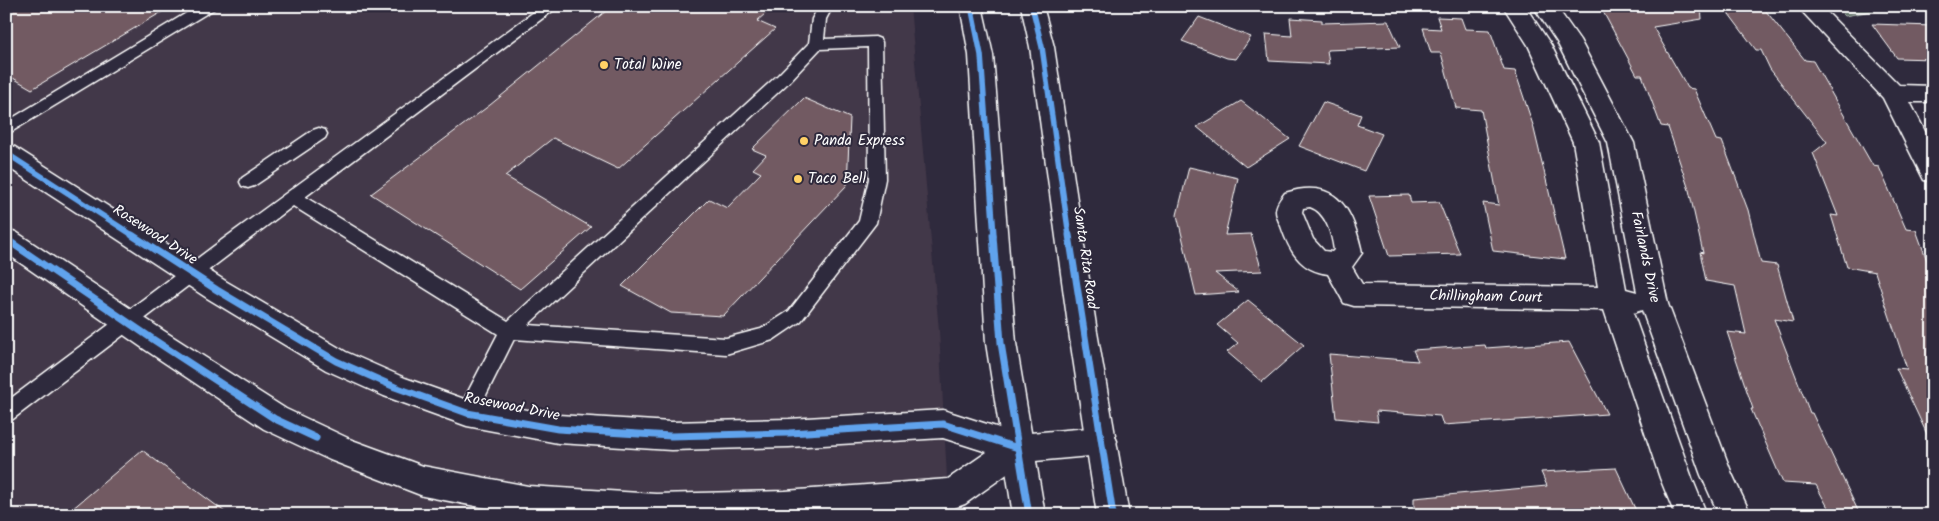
<svg xmlns="http://www.w3.org/2000/svg" width="1939" height="521" font-family="Kalam,sans-serif">
<style>
.built{fill:#433848}
.green{fill:#5f6f66;stroke:#afb7b2}
.building{fill:#725a62;stroke:#fff}
.lines{fill:none;stroke-linecap:round;stroke-linejoin:round}
.service-casing{stroke:#fff;stroke-width:3}
.minor-casing{stroke:#fff;stroke-width:3}
.primary-casing{stroke:#fff;stroke-width:3}
.service{fill:#2f2a3d;fill-rule:evenodd}
.minor{fill:#2f2a3d;fill-rule:evenodd}
.primary{fill:#2f2a3d;fill-rule:evenodd}
.cycleway-far1-casing{stroke:#2f2a3d;stroke-width:8}
.cycleway-casing{stroke:#2f2a3d;stroke-width:10}
.cycleway-far1{stroke:#60a3ed;stroke-width:5.5}
.cycleway{stroke:#60a3ed;stroke-width:7}
.poi-dot{fill:#ffd166;stroke:#2f2a3d;stroke-width:2}
.labels{text-anchor:middle;dominant-baseline:central;stroke-width:4;stroke-linejoin:round;paint-order:stroke}
.poi-label{font-size:15px;fill:#fff;stroke:#2f2a3d;text-anchor:start}
.street-label{font-size:15px;fill:#fff;stroke:#2f2a3d}
</style>
<rect width="100%" height="100%" fill="#2f2a3d"/>
<filter id="ink" filterUnits="userSpaceOnUse"><feTurbulence type="fractalNoise" baseFrequency=".02" numOctaves="2"/><feDisplacementMap in="SourceGraphic" scale="10" xChannelSelector="R" yChannelSelector="G"/><feConvolveMatrix kernelMatrix="1 2 1 2 8 2 1 2 1" color-interpolation-filters="sRGB"/></filter>
<g filter="url(#ink)">
<path class="built" d="M 6,6 L 910,6 L 939,331 L 949,515 L 6,515 Z"/>
<path class="green" d="M 1835,6 L 1897,6 L 1845,16 Z"/>
<path class="building" d="M 6,6 L 172,6 L 32,89 L 6,74 Z
M 612,6 L 774,6 L 757,21 L 775,29 L 618,169 L 553,138 L 505,176 L 591,227 L 520,289 L 371,194 L 490,105 Z
M 1600,6 L 1701,6 L 1702,19 L 1653,27 L 1688,88 L 1694,89 L 1716,140 L 1722,141 L 1748,210 L 1761,263 L 1777,265 L 1793,322 L 1774,319 L 1810,413 L 1812,413 L 1860,515 L 1832,515 L 1816,485 L 1783,483 L 1751,409 L 1753,409 L 1727,332 L 1746,334 L 1735,286 L 1706,281 L 1700,252 L 1703,253 L 1689,190 L 1668,127 L 1661,126 L 1642,75 L 1637,75 Z
M 1723,6 L 1762,6 L 1805,60 L 1813,61 L 1873,166 L 1879,167 L 1906,229 L 1916,230 L 1933,277 L 1933,447 L 1896,368 L 1907,369 L 1875,272 L 1847,267 L 1831,215 L 1838,216 L 1813,153 L 1827,142 L 1770,69 L 1761,50 L 1756,50 Z
M 1199,17 L 1251,37 L 1236,59 L 1227,58 L 1182,41 Z
M 1437,17 L 1461,18 L 1465,29 L 1490,30 L 1504,70 L 1515,71 L 1533,125 L 1565,259 L 1493,251 L 1483,203 L 1499,205 L 1481,110 L 1456,108 L 1441,53 L 1431,53 L 1423,28 L 1441,29 Z
M 1290,18 L 1322,20 L 1322,23 L 1388,21 L 1400,47 L 1327,50 L 1329,64 L 1269,61 L 1266,34 L 1292,36 Z
M 1872,24 L 1933,26 L 1933,59 L 1897,58 Z
M 804,98 L 850,118 L 847,185 L 723,316 L 671,313 L 622,286 L 709,199 L 727,208 L 761,173 L 753,169 L 766,155 L 752,149 Z
M 1241,101 L 1290,139 L 1246,167 L 1197,127 Z
M 1323,102 L 1361,115 L 1357,125 L 1382,134 L 1364,171 L 1299,146 Z
M 1189,167 L 1238,178 L 1225,235 L 1251,234 L 1262,271 L 1215,273 L 1239,292 L 1196,295 L 1177,215 Z
M 1409,195 L 1411,203 L 1439,202 L 1460,254 L 1389,256 L 1369,196 Z
M 1248,300 L 1304,345 L 1262,382 L 1227,352 L 1238,343 L 1217,325 Z
M 1569,342 L 1607,414 L 1443,425 L 1440,416 L 1376,411 L 1378,422 L 1336,418 L 1329,354 L 1418,361 L 1413,350 L 1485,345 L 1486,348 Z
M 142,450 L 229,515 L 65,515 Z
M 1616,468 L 1638,515 L 1414,515 L 1414,498 L 1547,486 L 1541,472 Z"/>
<g class="lines">
<g class="service-casing">
<path id="service" d="M 198,6 L 216,6 L 214,9 L 6,135 L 6,122 Z
M 542,6 L 559,6 L 305,197 L 508,321 L 778,75 L 809,43 L 812,19 L 819,6 L 833,6 L 826,19 L 824,39 L 875,37 L 880,39 L 882,42 L 885,179 L 876,223 L 801,321 L 773,340 L 726,354 L 514,339 L 474,419 L 467,422 L 460,419 L 457,413 L 498,334 L 293,206 L 13,419 L 6,421 L 6,402 L 222,240 ZM 868,47 L 869,179 L 859,221 L 789,311 L 761,329 L 726,338 L 528,325 L 788,83 L 820,49 Z
M 319,128 L 325,130 L 327,134 L 325,138 L 254,186 L 248,188 L 242,186 L 240,182 L 242,178 L 313,130 Z"/>
</g>
<g class="minor-casing">
<path id="minor" d="M 1503,6 L 1525,6 L 1551,45 L 1599,142 L 1626,289 L 1637,292 L 1608,143 L 1557,42 L 1533,6 L 1556,6 L 1580,40 L 1634,143 L 1668,304 L 1732,474 L 1751,515 L 1719,515 L 1701,475 L 1642,310 L 1633,313 L 1692,478 L 1707,515 L 1675,515 L 1660,478 L 1604,310 L 1354,306 L 1344,303 L 1328,274 C 1300,271 1289,250 1281,226 C 1279,222 1276,215 1276,211 C 1276,204 1281,198 1285,193 C 1333,178 1351,204 1361,248 L 1362,253 L 1352,267 L 1362,284 L 1598,287 L 1573,142 L 1528,45 ZM 1310,207 C 1326,212 1332,235 1334,250 L 1332,252 L 1324,251 L 1313,239 L 1302,212 L 1303,208 Z
M 1797,6 L 1821,6 L 1899,85 L 1933,86 L 1933,102 L 1910,102 L 1933,147 L 1933,182 L 1924,180 L 1883,98 Z
M 6,144 L 15,147 L 227,282 L 346,352 L 405,378 L 467,400 L 558,415 L 671,422 L 789,419 L 943,410 L 1018,434 L 1101,427 L 1112,431 L 1117,441 L 1112,451 L 1101,455 L 1024,462 L 965,504 L 954,508 L 866,515 L 522,515 L 423,496 L 330,460 L 264,429 L 144,349 L 6,253 L 6,229 L 16,232 L 164,331 L 286,409 L 352,440 L 423,466 L 528,486 L 656,494 L 785,491 L 948,479 L 987,452 L 943,438 L 789,447 L 671,450 L 558,443 L 467,426 L 384,396 L 326,370 L 207,298 L 6,166 Z"/>
</g>
<g class="primary-casing">
<path id="primary" d="M 960,6 L 982,6 L 993,55 L 1016,343 L 1045,515 L 1013,515 L 986,343 L 969,55 Z
M 1021,6 L 1043,6 L 1054,47 L 1097,332 L 1129,515 L 1097,515 L 1069,332 L 1030,47 Z"/>
</g>
<use href="#service" class="service"/>
<use href="#minor" class="minor"/>
<use href="#primary" class="primary"/>
<g class="cycleway-far1-casing">
<path id="cycleway-far1" d="M 971,6 L 981,55 L 994,236
M 1032,6 L 1042,47 L 1069,236
M 6,153 L 134,236"/>
</g>
<g class="cycleway-casing">
<path id="cycleway" d="M 132,235 L 217,290 L 336,361 L 395,387 L 467,413 L 558,429 L 671,436 L 789,433 L 943,424 L 1018,448
M 993,235 L 1001,343 L 1029,515
M 1069,235 L 1113,515
M 6,239 L 154,340 L 275,419 L 316,438"/>
</g>
<use href="#cycleway-far1" class="cycleway-far1"/>
<use href="#cycleway" class="cycleway"/>
</g>
</g>
<g class="poi-dot">
<circle cx="604" cy="65" r="5"/>
<circle cx="804" cy="141" r="5"/>
<circle cx="798" cy="179" r="5"/>
</g>
<g class="labels">
<g class="poi-label">
<text x="614" y="65">Total Wine</text>
<text x="814" y="141">Panda Express</text>
<text x="808" y="179">Taco Bell</text>
</g>
<g class="street-label">
<text transform="translate(155 235) rotate(33)">Rosewood Drive</text>
<text transform="translate(1645 257) rotate(78)">Fairlands Drive</text>
<text transform="translate(1085 258) rotate(82)">Santa Rita Road</text>
<text transform="translate(1486 297) rotate(1)">Chillingham Court</text>
<text transform="translate(512 407) rotate(11)">Rosewood Drive</text>
</g>
</g>
<rect width="1939" height="521" fill="none" stroke="#2f2a3d" stroke-width="25"/>
<rect x="12" y="12" width="1914" height="496" fill="none" stroke="#fff" stroke-width="2" filter="url(#ink)"/>
</svg>
